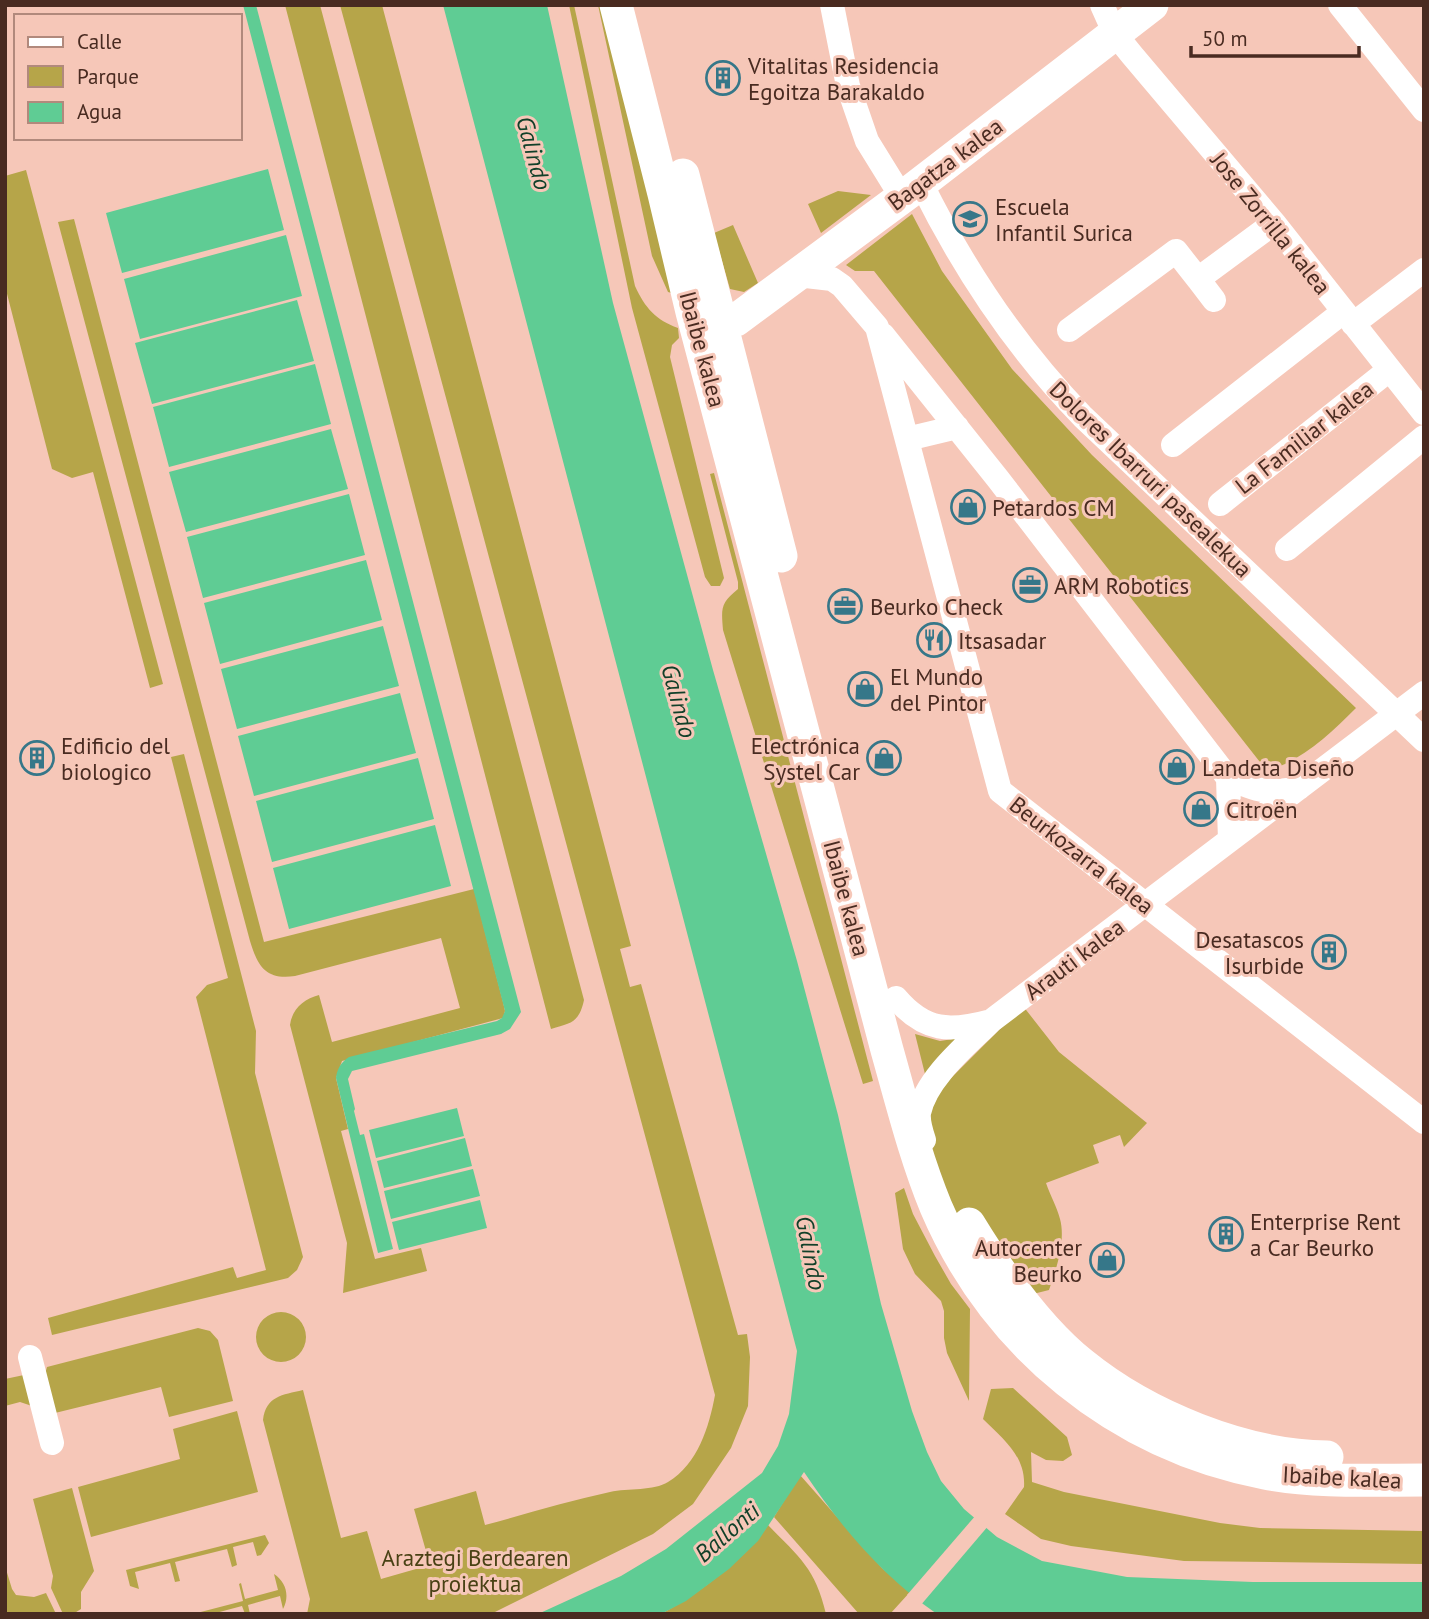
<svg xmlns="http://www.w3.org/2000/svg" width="1429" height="1619" font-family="'PT Sans',sans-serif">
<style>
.green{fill:#b6a549}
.water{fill:#5fcc94}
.pier{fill:#f6c7b8}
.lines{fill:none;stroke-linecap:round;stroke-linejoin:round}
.street{stroke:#fff;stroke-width:24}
.secondary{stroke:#fff;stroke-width:33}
.labels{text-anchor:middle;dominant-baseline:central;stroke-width:6;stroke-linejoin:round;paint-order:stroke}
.poi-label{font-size:23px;fill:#492b21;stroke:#f6c7b8;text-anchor:start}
.street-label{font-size:23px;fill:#492b21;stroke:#f6c7b8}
.park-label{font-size:23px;fill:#494114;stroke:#f6c7b8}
.water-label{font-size:24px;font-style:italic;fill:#114029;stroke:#f6c7b8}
</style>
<rect width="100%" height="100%" fill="#f6c7b8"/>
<path class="green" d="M 285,5 L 320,5 L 584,1000 C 579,1023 571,1023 551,1029 Z
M 340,5 L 382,5 L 631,946 L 620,949 L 630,987 L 641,984 L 738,1335 L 747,1334 L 750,1357 L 748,1406 L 731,1448 L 693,1504 L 653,1534 L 491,1614 L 307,1614 L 310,1599 L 263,1420 C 266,1396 282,1395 303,1390 L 341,1538 L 367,1531 L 381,1579 L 430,1565 L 414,1509 L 476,1491 L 485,1525 C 526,1514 568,1501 610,1492 C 628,1488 654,1491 668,1482 C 698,1464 709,1427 715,1395 Z
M 569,5 L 574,5 L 635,286 C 645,308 656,320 678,328 L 679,338 L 672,345 L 670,357 L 724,578 L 720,586 L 711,586 L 705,577 L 632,308 Z
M 598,5 L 600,5 L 675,294 L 668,292 L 652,256 Z
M 26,170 L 163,684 L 150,688 L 93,472 L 72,478 L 52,469 L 5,286 L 5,176 Z
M 838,191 L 871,195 L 821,233 L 808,204 Z
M 912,214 L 942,271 L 1012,369 L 1092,455 L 1356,708 C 1330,734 1303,760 1267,771 L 874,271 L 855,271 L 846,265 Z
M 74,219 L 264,942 L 474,889 L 503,1002 L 505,1011 L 503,1018 L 342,1061 L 336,1078 L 348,1129 L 341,1131 L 375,1259 L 421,1248 L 427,1271 L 343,1293 L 347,1243 L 290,1025 C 292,1009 304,999 319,995 L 332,1042 L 460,1008 L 441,938 L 295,976 C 266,980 258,967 250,941 L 58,222 Z
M 733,225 L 758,283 L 744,292 L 730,289 L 714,233 Z
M 714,473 L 873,1081 L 863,1084 L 723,630 C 721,607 721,603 738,589 L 738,582 L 710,474 Z
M 184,754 L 256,1031 L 255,1073 L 303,1257 L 297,1270 L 288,1278 L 52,1335 L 48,1318 L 233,1267 L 237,1278 L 266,1270 L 196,997 L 207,985 L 228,978 L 171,757 Z
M 1023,1006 L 1059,1052 L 1147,1123 L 1124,1147 L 1120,1135 L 1093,1145 L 1099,1163 L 1046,1183 C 1050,1195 1057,1207 1060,1219 C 1066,1241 1056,1270 1049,1290 L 1029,1295 L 968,1250 L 913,1116 Z
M 915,1034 L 940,1041 L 966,1037 L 926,1078 Z
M 904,1188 L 913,1214 L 935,1256 L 951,1284 L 970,1309 L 969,1401 L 947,1353 L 944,1338 L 944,1311 L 941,1301 L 915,1274 L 903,1249 L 895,1193 Z
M256 1337a25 25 0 1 1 50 0a25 25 0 1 1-50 0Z
M 198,1328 L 210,1331 L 218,1340 L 233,1401 L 169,1417 L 161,1387 L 55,1413 L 45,1374 L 47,1367 Z
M 24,1375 L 32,1406 L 20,1402 L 5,1406 L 5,1379 Z
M 1013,1388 L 1067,1437 L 1072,1455 L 1063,1461 L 1046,1460 L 1031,1452 L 1032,1482 L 1064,1492 L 1220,1523 L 1260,1528 L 1424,1531 L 1424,1564 L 1184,1561 L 1071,1546 L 1041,1539 L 1005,1514 L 1024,1487 C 1026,1456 1003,1439 983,1419 L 991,1389 Z
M 237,1411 L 258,1492 L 91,1537 L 78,1487 L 180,1459 L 173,1429 Z
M 800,1475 L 882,1568 L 910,1592 L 890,1614 L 859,1614 L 774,1517 Z
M 72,1488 L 94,1571 L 81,1592 L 81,1609 L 73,1614 L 63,1614 L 51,1588 L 53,1576 L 33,1499 Z
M 768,1525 C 800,1558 815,1568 826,1614 L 661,1614 C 696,1596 747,1558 768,1525 Z
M 265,1535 L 269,1543 L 261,1555 L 257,1556 L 253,1542 L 233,1547 L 237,1565 L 232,1567 L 227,1549 L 175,1562 L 180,1581 L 175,1582 L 170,1563 L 135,1572 L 139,1589 L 130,1586 L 126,1570 Z
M 5,1566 L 12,1589 L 16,1595 L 34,1597 L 46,1593 L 56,1614 L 5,1614 Z
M 274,1574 C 286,1582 290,1596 283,1609 L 280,1596 L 248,1605 L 250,1614 L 245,1614 L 242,1606 L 212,1614 L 193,1614 L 243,1601 L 239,1584 L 241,1583 L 245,1599 L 278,1590 Z"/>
<path class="water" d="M 243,5 L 256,5 L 521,1012 L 510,1029 L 501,1034 L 352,1071 L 348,1079 L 355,1109 L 354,1111 L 360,1135 L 364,1134 L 393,1249 L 378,1253 L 336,1078 C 337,1069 341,1062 349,1057 L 497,1021 L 502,1018 L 505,1011 Z
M 443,5 L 547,5 L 613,303 L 713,670 L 797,961 L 838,1115 L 881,1304 L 912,1411 L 927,1452 L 941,1481 L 964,1509 L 997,1537 L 1042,1561 L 1127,1577 L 1253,1582 L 1424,1582 L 1424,1614 L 937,1614 C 882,1576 840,1526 804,1472 L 758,1541 L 729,1569 L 686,1601 L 661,1614 L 538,1614 L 621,1576 L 666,1549 L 762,1473 L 778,1446 L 789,1414 L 797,1351 Z
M 268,169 L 284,230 L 122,273 L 106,213 Z
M 286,235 L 302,296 L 140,339 L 124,279 Z
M 297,300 L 314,361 L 152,404 L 135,343 Z
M 315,364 L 331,424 L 169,467 L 153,407 Z
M 331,429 L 348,489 L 186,532 L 169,472 Z
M 349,494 L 365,555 L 203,598 L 187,537 Z
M 366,560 L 382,620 L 220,664 L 204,603 Z
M 383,626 L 399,686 L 237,729 L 221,669 Z
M 400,693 L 416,753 L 254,796 L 238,736 Z
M 418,758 L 434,819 L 272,862 L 256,801 Z
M 435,825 L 451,886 L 289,929 L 273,868 Z
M 457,1108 L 464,1136 L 376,1158 L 369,1130 Z
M 465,1138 L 472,1166 L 384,1188 L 377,1161 Z
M 473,1169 L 480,1196 L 391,1219 L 384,1191 Z
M 480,1200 L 487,1228 L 399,1250 L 392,1222 Z"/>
<path class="pier" d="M 976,1515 L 989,1525 L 920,1606 L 907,1595 Z"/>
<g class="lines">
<path class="street" d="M 832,5 L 848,86 L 867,141 L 901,196
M 1102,5 L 1115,34 L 1132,55 L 1274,223 L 1424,413
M 1340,5 L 1424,110
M 921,183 C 964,270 1015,347 1083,417 L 1424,740
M 797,275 L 832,279 L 842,286 L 877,327 L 1000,791 L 1424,1122
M 1198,279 L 1214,300
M 1353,324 L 1424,270
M 1069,330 L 1176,251 L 1198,279 L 1274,223
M 883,335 L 998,479 L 1228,778 C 1258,791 1267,794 1299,788
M 907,439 L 957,427
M 1173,445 L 1343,312
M 1220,504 L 1389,370
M 1287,549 L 1424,437
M 1228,778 L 1230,840
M 896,998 C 925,1032 950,1032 991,1021
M 924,1140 C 921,1131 918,1121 919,1113 C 926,1078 967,1045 991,1021 L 1424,693
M 30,1357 L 52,1443"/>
<path class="secondary" d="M 616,5 L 664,194 L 692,312 L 887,1050 C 902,1103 915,1156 936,1207 C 995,1345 1118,1445 1265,1473 C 1317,1483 1371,1480 1424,1480
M 683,175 L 781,556
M 736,320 L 912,190 L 1152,5
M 969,1224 C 999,1273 1037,1328 1082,1364 C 1146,1416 1244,1456 1327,1457"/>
</g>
<defs>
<g id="building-ring" transform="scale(1.75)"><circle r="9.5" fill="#f6c7b8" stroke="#367789" stroke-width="1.5"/><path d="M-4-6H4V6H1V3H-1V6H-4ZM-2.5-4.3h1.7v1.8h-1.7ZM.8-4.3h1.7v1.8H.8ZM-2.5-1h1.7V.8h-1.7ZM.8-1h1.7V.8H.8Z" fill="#367789"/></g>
<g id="school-ring" transform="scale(1.75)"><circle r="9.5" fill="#f6c7b8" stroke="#367789" stroke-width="1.5"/><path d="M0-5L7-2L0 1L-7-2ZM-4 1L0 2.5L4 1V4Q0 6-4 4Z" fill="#367789"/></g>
<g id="shop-ring" transform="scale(1.75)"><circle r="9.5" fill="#f6c7b8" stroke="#367789" stroke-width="1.5"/><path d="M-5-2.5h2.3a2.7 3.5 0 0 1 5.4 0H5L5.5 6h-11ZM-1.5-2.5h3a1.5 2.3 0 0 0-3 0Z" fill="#367789"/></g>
<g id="office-ring" transform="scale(1.75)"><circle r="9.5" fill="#f6c7b8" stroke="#367789" stroke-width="1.5"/><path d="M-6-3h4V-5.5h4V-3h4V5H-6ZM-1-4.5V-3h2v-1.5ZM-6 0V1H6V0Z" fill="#367789"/></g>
<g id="restaurant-ring" transform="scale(1.75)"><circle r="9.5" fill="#f6c7b8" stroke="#367789" stroke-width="1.5"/><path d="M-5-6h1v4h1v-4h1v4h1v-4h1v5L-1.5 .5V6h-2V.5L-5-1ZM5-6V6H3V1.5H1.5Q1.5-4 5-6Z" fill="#367789"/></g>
</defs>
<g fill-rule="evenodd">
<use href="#building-ring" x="723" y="78"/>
<use href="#school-ring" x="970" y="219"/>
<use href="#shop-ring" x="968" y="507"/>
<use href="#office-ring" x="1030" y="585"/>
<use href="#office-ring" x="845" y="606"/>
<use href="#restaurant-ring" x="934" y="640"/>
<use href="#shop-ring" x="865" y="689"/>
<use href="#building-ring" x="37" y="758"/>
<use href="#shop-ring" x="884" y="758"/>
<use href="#shop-ring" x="1177" y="767"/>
<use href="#shop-ring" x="1201" y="809"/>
<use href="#building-ring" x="1329" y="952"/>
<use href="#building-ring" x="1226" y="1234"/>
<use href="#shop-ring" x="1107" y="1260"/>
</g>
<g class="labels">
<g class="poi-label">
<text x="748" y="65">Vitalitas Residencia<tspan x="748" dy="26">Egoitza Barakaldo</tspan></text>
<text x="995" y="206">Escuela<tspan x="995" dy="26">Infantil Surica</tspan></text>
<text x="992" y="507">Petardos CM</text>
<text x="1054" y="585">ARM Robotics</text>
<text x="870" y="606">Beurko Check</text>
<text x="958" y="640">Itsasadar</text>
<text x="890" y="676">El Mundo<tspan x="890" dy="26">del Pintor</tspan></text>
<text x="61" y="745">Edificio del<tspan x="61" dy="26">biologico</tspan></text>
<text x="860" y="745" text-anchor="end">Electrónica<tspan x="860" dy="26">Systel Car</tspan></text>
<text x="1202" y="767">Landeta Diseño</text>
<text x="1226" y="809">Citroën</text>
<text x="1304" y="939" text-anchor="end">Desatascos<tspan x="1304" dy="26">Isurbide</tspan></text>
<text x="1250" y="1221">Enterprise Rent<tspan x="1250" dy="26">a Car Beurko</tspan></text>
<text x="1082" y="1247" text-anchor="end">Autocenter<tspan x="1082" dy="26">Beurko</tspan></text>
</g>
<g class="street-label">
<text transform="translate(945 164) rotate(-37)">Bagatza kalea</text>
<text transform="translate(1271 223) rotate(51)">Jose Zorrilla kalea</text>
<text transform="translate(703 349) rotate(75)">Ibaibe kalea</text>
<text transform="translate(1304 437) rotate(-38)">La Familiar kalea</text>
<text transform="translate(1151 479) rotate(44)">Dolores Ibarruri pasealekua</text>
<text transform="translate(1082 855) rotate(38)">Beurkozarra kalea</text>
<text transform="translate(847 898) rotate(75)">Ibaibe kalea</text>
<text transform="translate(1074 959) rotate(-37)">Arauti kalea</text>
<text transform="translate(1342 1477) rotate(3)">Ibaibe kalea</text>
</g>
<g class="park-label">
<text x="475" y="1557">Araztegi Berdearen<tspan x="475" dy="26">proiektua</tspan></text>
</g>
<g class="water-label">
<text transform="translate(534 153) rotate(75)">Galindo</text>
<text transform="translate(679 701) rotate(75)">Galindo</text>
<text transform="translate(811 1253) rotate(79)">Galindo</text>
<text transform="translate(727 1532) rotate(-41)">Ballonti</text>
</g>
</g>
<rect width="1429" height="1619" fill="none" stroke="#492b21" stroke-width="14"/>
<rect x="14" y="14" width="228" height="126" fill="#f6c7b8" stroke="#b1897c" stroke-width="2"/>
<rect x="28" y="37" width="35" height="10" fill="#ffffff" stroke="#b1897c" stroke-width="2"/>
<text x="77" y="49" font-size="21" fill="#492b21">Calle</text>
<rect x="28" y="66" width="35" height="21" fill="#b6a549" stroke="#b1897c" stroke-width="2"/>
<text x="77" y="84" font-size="21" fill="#492b21">Parque</text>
<rect x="28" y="102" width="35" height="21" fill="#5fcc94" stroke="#b1897c" stroke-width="2"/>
<text x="77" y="119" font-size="21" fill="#492b21">Agua</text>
<path d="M1191 46v10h168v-10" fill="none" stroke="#492b21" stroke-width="3.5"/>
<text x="1202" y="46" font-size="21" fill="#492b21" stroke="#f6c7b8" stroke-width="5" paint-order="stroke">50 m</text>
</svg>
